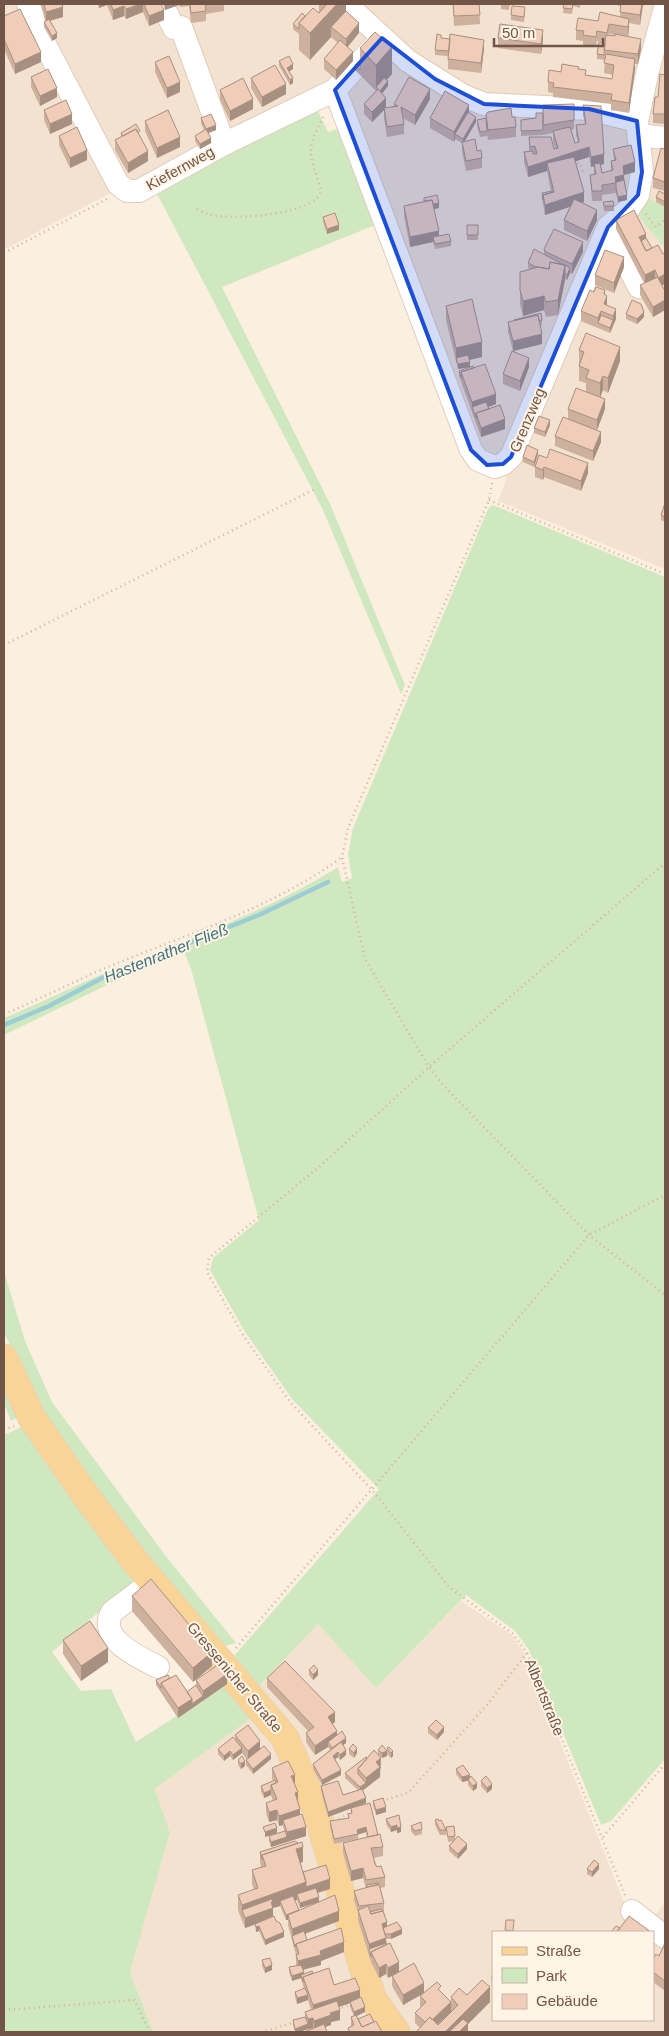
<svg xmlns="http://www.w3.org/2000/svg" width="669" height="2036" font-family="Helvetica,sans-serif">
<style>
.residential{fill:#f3e2cf;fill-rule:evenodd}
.green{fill:#d0e8bf}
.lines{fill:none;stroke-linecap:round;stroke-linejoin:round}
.stream{stroke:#9ccdd5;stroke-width:4.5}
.minor-casing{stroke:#dfccbc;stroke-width:24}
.major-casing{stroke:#dad3cf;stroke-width:29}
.path{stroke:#d4b19c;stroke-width:2.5;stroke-dasharray:1 4;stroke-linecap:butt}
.minor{stroke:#fff;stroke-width:22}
.major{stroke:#f9d499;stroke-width:28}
.wall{fill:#ceb09e;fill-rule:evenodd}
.shaded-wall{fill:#a89081}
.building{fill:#f0cdb8;stroke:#a89081}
.marked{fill:#1d4ed8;fill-opacity:0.2;stroke:#1d4ed8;stroke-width:4;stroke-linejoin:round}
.labels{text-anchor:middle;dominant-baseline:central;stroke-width:4;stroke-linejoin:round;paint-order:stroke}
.street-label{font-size:15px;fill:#715648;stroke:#fff4e5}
.water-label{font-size:16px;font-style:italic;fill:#40747d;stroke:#fff4e5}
</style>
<rect width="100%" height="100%" fill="#fbf0e0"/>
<path class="residential" d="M 4,4 L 665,4 L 665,569 L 498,501 L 513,462 L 481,454 L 336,82 L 151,177 L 131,182 L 4,250 Z
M 461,1601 L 512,1635 L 524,1652 L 628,1912 L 646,1928 L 665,1902 L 665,2032 L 153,2032 L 130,1972 L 170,1833 L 155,1789 L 254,1716 L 258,1687 L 318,1624 L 376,1688 ZM 493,1932 L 653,1932 L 653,2020 L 493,2020 Z"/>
<path class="green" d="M 314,103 L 328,132 L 345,126 L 380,223 L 222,287 L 331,506 L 405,685 L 401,694 L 322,508 L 154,188 Z
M 646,197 L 665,207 L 665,248 L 637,214 Z
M 493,505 L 665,577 L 665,1759 L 611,1821 L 601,1825 L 529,1650 L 515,1631 L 466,1595 L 376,1688 L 318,1624 L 258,1687 L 234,1660 L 234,1656 L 379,1489 L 293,1400 L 245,1332 L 210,1270 L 213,1258 L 259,1220 L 191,969 L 184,952 L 109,984 L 4,1035 L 4,1018 C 43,1002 80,983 119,967 C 193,937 270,910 338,867 L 342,882 L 352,878 L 348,854 L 353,828 L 488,509 Z
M 4,1271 L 25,1341 L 52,1402 L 165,1555 L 236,1643 L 221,1647 L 152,1567 L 40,1412 L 4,1332 Z
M 4,1374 L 18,1417 L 11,1421 L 4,1403 Z
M 22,1427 L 30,1432 L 140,1577 L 52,1652 L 81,1691 L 111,1689 L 136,1742 L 228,1683 L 254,1716 L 155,1789 L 170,1833 L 130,1972 L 153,2032 L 4,2032 L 4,1435 Z"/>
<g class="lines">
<path class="stream" d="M 4,1025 L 49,1006 L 104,977 L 259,915 L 328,882"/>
<g class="minor-casing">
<path id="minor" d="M 28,4 L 39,33 L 118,184 L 127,191 L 139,191 L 224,144 L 335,90 L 382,38
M 346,4 L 408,61 L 464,96 L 484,104 L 589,109 L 637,121
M 167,14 L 174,28 L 181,27 L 224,144
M 335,90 L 471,450 L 478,460 L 495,467 L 503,464 L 511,457 L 608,227 L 628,210 L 638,195 L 642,172 L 637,121 L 648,70 L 665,8
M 639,135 L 665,138
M 608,227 L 639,287
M 153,1581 L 112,1612 C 97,1639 139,1657 158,1667
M 632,1911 L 665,1937"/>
</g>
<g class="major-casing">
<path id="major" d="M 4,1358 L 32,1418 L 86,1496 L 135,1561 L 285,1738 L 316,1809 L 372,1998 L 396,2032"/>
</g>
<path class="path" d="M 573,165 L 580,163 L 584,175
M 197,209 C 204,213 210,215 218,216 C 239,219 317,214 321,191 C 311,153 303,154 324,116
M 646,214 L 656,227 L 664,220
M 4,253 L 109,198
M 492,483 L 489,500 L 348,828 L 342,857 L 365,959 L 429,1067 L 443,1085 L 589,1235 L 665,1295
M 489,500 L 665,574
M 4,645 L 313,490
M 4,1014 C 37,1001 68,984 101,970 C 183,935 270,910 342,857
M 4,1430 L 14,1426
M 236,1648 L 589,1235 L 665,1195
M 382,1801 L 409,1792 L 486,1706 L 527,1653
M 339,1819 L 353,1811
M 603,1837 L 665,1764
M 625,1895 L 527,1653 L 513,1634 L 449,1587 L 373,1491 L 291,1403 L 243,1335 L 207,1272 L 209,1258 L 320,1166 L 429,1067 L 665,863
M 337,2009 L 353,2004
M 4,2010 L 134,2000 L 150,2032
M 261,2032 L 296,2022"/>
<use href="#minor" class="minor"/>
<use href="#major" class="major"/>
</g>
<path class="wall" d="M 41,4 L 62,4 L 63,17 L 50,20 L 57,38 L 52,41 L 44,27 L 44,22 L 45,21 Z
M 98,4 L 161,4 L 164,20 L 149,26 L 143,12 L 126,19 L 124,16 L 113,20 L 107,5 L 99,8 Z
M 163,4 L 224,4 L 224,11 L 206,14 L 206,21 L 191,23 L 189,6 L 180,7 L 179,5 L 165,10 Z
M 319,4 L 346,4 L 346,11 L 359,33 L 347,47 L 353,61 L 336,80 L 324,69 L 324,59 L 338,43 L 331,37 L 310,60 L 299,50 L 299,34 L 293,29 L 293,24 L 305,16 L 319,12 Z
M 453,4 L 479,4 L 480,24 L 454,26 Z
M 501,4 L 510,4 L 509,10 L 501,9 Z
M 564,4 L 580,4 L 580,8 L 573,6 L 572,14 L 563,13 Z
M 618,4 L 643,4 L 640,25 L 629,23 L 628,37 L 641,49 L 638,64 L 635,64 L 635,69 L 629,113 L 611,110 L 611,104 L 553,97 L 553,93 L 548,92 L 548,82 L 561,72 L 579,69 L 586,75 L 612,79 L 613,75 L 604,73 L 605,60 L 597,59 L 597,54 L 605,42 L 597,41 L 596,47 L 583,45 L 583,41 L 576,40 L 576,30 L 598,21 L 620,17 L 621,6 L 618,6 ZM 609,34 L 615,35 L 615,36 L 609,35 Z
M 525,12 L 524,22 L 511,20 L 511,15 Z
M 4,16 L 41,62 L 15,74 L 4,49 Z
M 441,38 L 484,49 L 481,73 L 448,69 L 448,56 L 435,55 L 435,50 Z
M 498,38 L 543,40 L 541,54 L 498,48 Z
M 360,48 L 392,74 L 387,80 L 388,86 L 382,94 L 386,108 L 394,106 L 394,104 L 430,99 L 415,125 L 403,118 L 404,124 L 404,134 L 387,137 L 384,118 L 384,110 L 372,122 L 364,114 L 364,104 L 376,91 L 355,70 L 355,65 L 360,60 Z
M 279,61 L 293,69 L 289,71 L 293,83 L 290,85 L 279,66 Z
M 155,62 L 180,92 L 167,98 L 155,72 Z
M 665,75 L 665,124 L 653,123 L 653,114 Z
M 31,77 L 57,97 L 40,106 L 31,87 Z
M 251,78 L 286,94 L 262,107 L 251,88 Z
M 220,90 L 253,109 L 230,121 L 220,100 Z
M 574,104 L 574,129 L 571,130 L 575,143 L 578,142 L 576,135 L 576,125 L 585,124 L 583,115 L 583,105 L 604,164 L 601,165 L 602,173 L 611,171 L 611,161 L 614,160 L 613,149 L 635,172 L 624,175 L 627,200 L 618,202 L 616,193 L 602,195 L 602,201 L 592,201 L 590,175 L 594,175 L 594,166 L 591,167 L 589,157 L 576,161 L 584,202 L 581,203 L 597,220 L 587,241 L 564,230 L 564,220 L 570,207 L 545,215 L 542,198 L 542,193 L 551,191 L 547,171 L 528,177 L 524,162 L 524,152 L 529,151 L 529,137 L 554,149 L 555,148 L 553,141 L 553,133 L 543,135 L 521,136 L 521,120 L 536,118 L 543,113 Z
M 44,110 L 72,124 L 50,134 L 44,120 Z
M 469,112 L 476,122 L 465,141 L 477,151 L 482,158 L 482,168 L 466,171 L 462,151 L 462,143 L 455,139 L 454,142 L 430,128 L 430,118 Z
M 486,114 L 512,117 L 516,127 L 516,137 L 488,140 L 487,134 L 487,136 L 480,137 L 477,125 L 477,120 L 486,119 Z
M 201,118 L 216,130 L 208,133 L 211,143 L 200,149 L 195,141 L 195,136 L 204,130 L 201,123 Z
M 145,121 L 180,147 L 157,158 L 145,131 Z
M 121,133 L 140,136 L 148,161 L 128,173 L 115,150 L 115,140 L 121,137 Z
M 59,136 L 87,160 L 70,168 L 59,145 Z
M 665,149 L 665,191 L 653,188 L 653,178 Z
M 665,194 L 665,207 L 656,202 L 656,197 Z
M 424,198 L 439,208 L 434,209 L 439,236 L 451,241 L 451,246 L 435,249 L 433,242 L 410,247 L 404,216 L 404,206 L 424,201 Z
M 613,201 L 614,211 L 604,211 L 603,202 Z
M 323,217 L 339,230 L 327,234 L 323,222 Z
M 616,220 L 646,238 L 662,286 L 665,291 L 665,310 L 653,317 L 640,295 L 640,285 L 644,283 L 616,229 Z
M 467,225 L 478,225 L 478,240 L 467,240 Z
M 544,249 L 583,252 L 572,274 L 570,273 L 567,280 L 565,279 L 558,315 L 546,317 L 544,310 L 523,316 L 520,304 L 520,272 L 530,269 L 528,268 L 528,263 L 544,255 Z
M 624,267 L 614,293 L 595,285 L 595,275 Z
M 605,295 L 607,305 L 616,319 L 610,333 L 581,321 L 581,311 Z
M 446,306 L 482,357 L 469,360 L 470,367 L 458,369 L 446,320 Z
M 626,314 L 644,317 L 637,324 L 626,319 Z
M 542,320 L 542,325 L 540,325 L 542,344 L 513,351 L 508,332 L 508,322 Z
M 579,350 L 620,361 L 608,393 L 603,390 L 600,397 L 605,409 L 597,430 L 601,442 L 593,461 L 555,446 L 555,436 L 568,419 L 568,409 L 586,392 L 586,383 L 579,381 Z
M 529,367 L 520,391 L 503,384 L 503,374 Z
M 459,371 L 496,404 L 488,407 L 489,409 L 505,429 L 481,437 L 459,376 Z
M 550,425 L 545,437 L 534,433 L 534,428 Z
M 538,454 L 534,467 L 523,462 L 523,457 Z
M 539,455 L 588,473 L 581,491 L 544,477 L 543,480 L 535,477 L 535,467 Z
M 665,503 L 665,522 L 661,520 L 661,515 Z
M 132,1596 L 212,1666 L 193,1682 L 132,1611 Z
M 63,1640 L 108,1662 L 81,1681 L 63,1654 Z
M 309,1670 L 318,1675 L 313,1680 L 309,1675 Z
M 170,1678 L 187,1692 L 196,1685 L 196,1680 L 227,1684 L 178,1718 L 156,1685 L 156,1680 Z
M 267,1678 L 335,1722 L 332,1724 L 337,1735 L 346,1743 L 343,1745 L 346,1755 L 340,1760 L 338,1757 L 335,1759 L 341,1775 L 322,1785 L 313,1769 L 313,1764 L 330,1750 L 328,1747 L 315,1755 L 306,1742 L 306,1733 L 308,1731 L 267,1687 Z
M 428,1728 L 444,1732 L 437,1740 L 428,1733 Z
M 235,1735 L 260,1749 L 271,1759 L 253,1774 L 246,1765 L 246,1760 L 247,1760 L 242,1753 L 233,1760 L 230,1756 L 224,1761 L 218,1754 L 218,1749 L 235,1739 Z
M 387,1748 L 393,1756 L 391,1758 L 387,1754 L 387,1756 L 382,1758 L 379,1755 L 381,1768 L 380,1769 L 380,1777 L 363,1790 L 366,1803 L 352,1808 L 378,1835 L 383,1847 L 383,1856 L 374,1858 L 377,1867 L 385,1877 L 385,1887 L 380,1888 L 384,1903 L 384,1913 L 387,1927 L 402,1934 L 391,1939 L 386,1939 L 387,1944 L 390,1943 L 388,1978 L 386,1974 L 379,1978 L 371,1962 L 358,1920 L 358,1912 L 354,1900 L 354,1891 L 366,1888 L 363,1878 L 351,1881 L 343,1853 L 343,1843 L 367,1838 L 366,1832 L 358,1834 L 358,1839 L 334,1844 L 330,1826 L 330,1821 L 348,1818 L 348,1814 L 351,1813 L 351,1808 L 328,1817 L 321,1791 L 321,1786 L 343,1795 L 358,1790 L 345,1778 L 345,1773 L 367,1758 L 378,1755 L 378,1750 L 387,1750 Z
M 349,1749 L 357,1753 L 354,1758 L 349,1754 Z
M 238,1760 L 245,1766 L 241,1769 L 238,1765 Z
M 272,1768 L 295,1785 L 300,1814 L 306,1836 L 271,1847 L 269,1841 L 269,1836 L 284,1831 L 283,1825 L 279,1826 L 277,1820 L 269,1822 L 266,1813 L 266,1803 L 273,1801 L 271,1795 L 264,1798 L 261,1791 L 261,1786 L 273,1781 L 272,1778 Z
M 456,1769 L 470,1777 L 477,1788 L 473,1791 L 468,1785 L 468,1781 L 462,1782 L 456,1774 Z
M 481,1781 L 492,1789 L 487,1793 L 481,1786 Z
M 373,1801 L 386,1812 L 376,1815 L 373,1806 Z
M 399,1815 L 401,1832 L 397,1833 L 397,1830 L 391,1832 L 386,1824 L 386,1819 Z
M 435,1820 L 439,1821 L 446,1830 L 446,1835 L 440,1835 L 435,1825 Z
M 411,1826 L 422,1829 L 422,1834 L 415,1836 L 411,1831 Z
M 446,1827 L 455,1836 L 455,1839 L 467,1849 L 458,1859 L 449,1851 L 449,1846 L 453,1841 L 448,1842 Z
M 260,1852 L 303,1862 L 300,1863 L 303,1872 L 330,1889 L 318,1893 L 300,1908 L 297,1900 L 295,1900 L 299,1910 L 339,1921 L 305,1934 L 307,1940 L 344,1952 L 321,1961 L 321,1965 L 303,1970 L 304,1974 L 313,1973 L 360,1998 L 365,2012 L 357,2016 L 358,2019 L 374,2022 L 382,2032 L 348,2032 L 348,2028 L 351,2026 L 351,2017 L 354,2016 L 350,2007 L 350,2003 L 339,2007 L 340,2020 L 331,2022 L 331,2025 L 313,2028 L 299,2032 L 295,2032 L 293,2025 L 293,2020 L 305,2017 L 305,2012 L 311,2010 L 308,2000 L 297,2004 L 295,1997 L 295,1992 L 304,1989 L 301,1978 L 292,1981 L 289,1972 L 289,1967 L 296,1966 L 296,1955 L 288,1925 L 288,1920 L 286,1920 L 280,1906 L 273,1908 L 273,1916 L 284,1937 L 265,1945 L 259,1931 L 256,1932 L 255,1925 L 245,1928 L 238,1910 L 238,1895 L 254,1890 L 252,1884 L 252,1870 L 261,1867 L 260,1862 Z
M 587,1869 L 599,1869 L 592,1877 L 587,1874 Z
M 506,1920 L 514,1925 L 513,1932 L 505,1932 Z
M 665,1943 L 665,1991 L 653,1982 L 653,1959 L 659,1956 Z
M 262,1960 L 272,1970 L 265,1973 L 262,1966 Z
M 493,1974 L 493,1982 L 491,1981 L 491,1976 Z
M 392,1976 L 424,1993 L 441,1992 L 451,2002 L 451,1997 L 467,1995 L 490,2002 L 468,2024 L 468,2032 L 420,2028 L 415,2023 L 415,2013 L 421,2007 L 420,2006 L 420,1996 L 424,1993 L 403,2005 L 392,1986 ZM 451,2012 L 438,2025 L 438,2024 Z"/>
<path class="shaded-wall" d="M 99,4 L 107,4 L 107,5 L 99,8 Z
M 140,4 L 143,4 L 143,12 L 126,19 L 126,9 Z
M 165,4 L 179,4 L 179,5 L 165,10 Z
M 337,4 L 346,4 L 346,21 L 331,27 L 331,37 L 310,60 L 310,33 Z
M 642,4 L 643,4 L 640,25 L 640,15 Z
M 124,6 L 124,16 L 113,20 L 113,10 Z
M 63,7 L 63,17 L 46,22 L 46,12 Z
M 164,10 L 164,20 L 149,26 L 149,16 Z
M 629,19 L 629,29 L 628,37 L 628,27 Z
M 359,23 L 359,33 L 346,49 L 346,39 Z
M 543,30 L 543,40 L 541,54 L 541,44 Z
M 57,33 L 57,38 L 52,41 L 52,36 Z
M 641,39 L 641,49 L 638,64 L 638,54 Z
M 484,40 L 484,49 L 481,73 L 481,63 Z
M 392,47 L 392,74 L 378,89 L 376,87 L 376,65 Z
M 41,52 L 41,62 L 15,74 L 15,64 Z
M 353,52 L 353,61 L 336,80 L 336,70 Z
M 635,59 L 635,69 L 629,113 L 629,103 Z
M 293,64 L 293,69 L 287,73 L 287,68 Z
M 293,78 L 293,83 L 290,85 L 290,80 Z
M 388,81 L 388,86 L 380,96 L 380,91 Z
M 180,82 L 180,92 L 167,98 L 167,88 Z
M 286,84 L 286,94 L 262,107 L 262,97 Z
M 57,88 L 57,97 L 40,106 L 40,96 Z
M 430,89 L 430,99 L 415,125 L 415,115 Z
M 386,98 L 386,108 L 372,122 L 372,112 Z
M 253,99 L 253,109 L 230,121 L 230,111 Z
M 469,105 L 469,115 L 455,134 L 455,139 L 454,142 L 454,132 Z
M 72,114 L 72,124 L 50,134 L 50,124 Z
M 476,117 L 476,122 L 463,144 L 463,139 Z
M 216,125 L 216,130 L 206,134 L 206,129 Z
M 180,137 L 180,147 L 157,158 L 157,148 Z
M 211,138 L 211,143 L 200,149 L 200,144 Z
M 589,147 L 589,157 L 549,170 L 547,163 L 547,171 L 528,177 L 528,167 Z
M 87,150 L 87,160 L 70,168 L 70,158 Z
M 148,151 L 148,161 L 128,173 L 128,163 Z
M 604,154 L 604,164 L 591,167 L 591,157 Z
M 635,162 L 635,172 L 623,175 L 623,166 Z
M 624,175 L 624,185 L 616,183 L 615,177 Z
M 584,192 L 584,202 L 545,215 L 545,205 Z
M 627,195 L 627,200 L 618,202 L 618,197 Z
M 439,203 L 439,208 L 425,211 L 425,206 Z
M 597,210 L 597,220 L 587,241 L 587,231 Z
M 339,225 L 339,230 L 327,234 L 327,229 Z
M 439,231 L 439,241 L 433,237 L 433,242 L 410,247 L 410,237 Z
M 646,234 L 646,243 L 639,242 L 639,237 Z
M 583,242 L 583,252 L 572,274 L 572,264 Z
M 624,257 L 624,267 L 614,293 L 614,283 Z
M 565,265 L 565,280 L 558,315 L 558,300 Z
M 570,268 L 570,273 L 567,280 L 567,275 Z
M 655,270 L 655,280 L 645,285 L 645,275 Z
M 665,274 L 665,284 L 658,288 L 658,278 Z
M 605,290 L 605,300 L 607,296 L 607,306 L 604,312 L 604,294 Z
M 544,296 L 544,310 L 523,316 L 523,301 Z
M 665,300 L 665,310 L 653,317 L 653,307 Z
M 616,309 L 616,319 L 610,333 L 610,328 L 613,320 L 613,316 Z
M 601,311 L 601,320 L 598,323 L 598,318 Z
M 644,312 L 644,317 L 637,324 L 637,319 Z
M 542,334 L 542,344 L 513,351 L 513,341 Z
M 482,342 L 482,357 L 457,363 L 456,358 L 456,348 Z
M 620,347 L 620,361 L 608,393 L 608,378 Z
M 529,358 L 529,367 L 520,391 L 520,381 Z
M 470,362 L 470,367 L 458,369 L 458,364 Z
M 603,376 L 603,390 L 600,398 L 600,383 Z
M 496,394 L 496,404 L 474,412 L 472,407 L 472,402 Z
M 605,399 L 605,409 L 597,430 L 597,420 Z
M 505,419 L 505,429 L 481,437 L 481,428 Z
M 550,420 L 550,425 L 545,437 L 545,432 Z
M 601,432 L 601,442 L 593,461 L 593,451 Z
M 538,450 L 538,454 L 534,467 L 534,462 Z
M 588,463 L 588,473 L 581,491 L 581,481 Z
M 544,467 L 544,477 L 543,480 L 543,470 Z
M 108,1648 L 108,1662 L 81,1681 L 81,1666 Z
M 212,1652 L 212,1666 L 193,1682 L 193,1668 Z
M 318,1670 L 318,1675 L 313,1680 L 313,1675 Z
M 227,1674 L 227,1684 L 178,1718 L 178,1708 L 192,1699 L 203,1696 L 203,1691 Z
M 335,1712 L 335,1722 L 328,1727 L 328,1717 Z
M 444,1727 L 444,1732 L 437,1740 L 437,1735 Z
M 337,1731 L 337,1741 L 328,1742 L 328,1747 L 315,1755 L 315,1746 Z
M 346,1738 L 346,1743 L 332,1753 L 332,1748 Z
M 260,1741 L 260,1750 L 248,1761 L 248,1751 Z
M 242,1748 L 242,1753 L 233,1760 L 233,1755 Z
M 357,1748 L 357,1753 L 354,1758 L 354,1753 Z
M 346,1750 L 346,1755 L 340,1760 L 340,1755 Z
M 230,1751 L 230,1756 L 224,1761 L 224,1756 Z
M 387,1751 L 387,1756 L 382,1758 L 382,1753 Z
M 393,1751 L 393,1756 L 391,1758 L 391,1753 Z
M 338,1752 L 338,1757 L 333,1761 L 333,1756 Z
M 271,1754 L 271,1759 L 253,1774 L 253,1769 Z
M 381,1758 L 380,1777 L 366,1788 L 366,1778 L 376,1762 Z
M 245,1761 L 245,1766 L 241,1769 L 241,1764 Z
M 341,1770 L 341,1775 L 322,1785 L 322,1780 Z
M 295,1775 L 295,1784 L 291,1776 Z
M 470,1775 L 470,1780 L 462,1782 L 462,1777 Z
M 366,1783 L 366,1788 L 360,1792 L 360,1787 Z
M 477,1783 L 477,1788 L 473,1791 L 473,1786 Z
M 492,1784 L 492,1789 L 487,1793 L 487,1788 Z
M 271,1790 L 271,1795 L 264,1798 L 264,1793 Z
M 298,1792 L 298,1802 L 295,1793 Z
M 366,1798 L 366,1803 L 328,1817 L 328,1812 Z
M 386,1807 L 386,1812 L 376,1815 L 376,1810 Z
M 300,1809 L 300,1819 L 283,1820 L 283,1825 L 279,1826 L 279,1816 Z
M 277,1810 L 277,1820 L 269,1822 L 269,1812 Z
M 397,1825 L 397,1830 L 391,1832 L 391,1827 Z
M 306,1827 L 306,1836 L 271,1847 L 271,1842 L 287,1837 L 287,1832 Z
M 366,1827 L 366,1832 L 357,1835 L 357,1830 Z
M 401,1827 L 401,1832 L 397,1833 L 397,1828 Z
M 277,1828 L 277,1833 L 265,1837 L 265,1832 Z
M 467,1844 L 467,1849 L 458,1859 L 458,1854 Z
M 303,1847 L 303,1862 L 296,1864 L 266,1866 L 263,1859 Z
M 599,1864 L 599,1869 L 592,1877 L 592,1872 Z
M 363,1868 L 363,1878 L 351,1881 L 351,1871 Z
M 330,1879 L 330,1889 L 306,1896 L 297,1894 L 297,1900 L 281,1905 L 280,1901 L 280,1906 L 273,1908 L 273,1917 L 245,1928 L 245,1918 L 242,1910 L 242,1905 L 306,1882 Z
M 319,1897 L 319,1902 L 300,1908 L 300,1903 Z
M 339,1911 L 339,1921 L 293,1938 L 292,1929 Z
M 286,1915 L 288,1915 L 288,1920 L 286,1920 Z
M 387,1922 L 387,1932 L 383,1933 L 382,1924 Z
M 259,1926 L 259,1931 L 256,1932 L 256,1927 Z
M 402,1929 L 402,1934 L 391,1939 L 391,1934 Z
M 284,1932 L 284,1937 L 265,1945 L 265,1940 Z
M 654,1934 L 654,1944 L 653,1946 L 653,1936 Z
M 386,1938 L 386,1948 L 369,1949 L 369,1944 Z
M 344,1942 L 344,1952 L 321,1961 L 321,1965 L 298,1971 L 298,1961 L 320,1951 Z
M 399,1962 L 399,1972 L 388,1978 L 388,1968 Z
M 386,1964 L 386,1974 L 379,1978 L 379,1968 Z
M 272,1965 L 272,1970 L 265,1973 L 265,1968 Z
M 304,1972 L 304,1977 L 301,1975 L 301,1978 L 292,1981 L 292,1976 Z
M 424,1983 L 424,1993 L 403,2005 L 403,1995 Z
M 490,1987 L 490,2002 L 468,2024 L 468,2032 L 445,2032 Z
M 360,1990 L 360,2000 L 313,2015 L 313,2005 Z
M 308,1995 L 308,2000 L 297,2004 L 297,1998 Z
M 451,2002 L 451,2012 L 429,2032 L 427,2025 Z
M 365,2007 L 365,2012 L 354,2017 L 354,2012 Z
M 340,2010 L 340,2020 L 331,2022 L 331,2025 L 314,2031 L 314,2021 L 330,2013 Z
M 313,2018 L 313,2028 L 308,2029 L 308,2019 Z
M 308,2024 L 308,2029 L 299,2032 L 295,2032 L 295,2029 Z"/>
<path class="building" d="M 44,4 L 62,4 L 63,7 L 46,12 Z
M 111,4 L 140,4 L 126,9 L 124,6 L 113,10 Z
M 144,4 L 161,4 L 164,10 L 149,16 Z
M 190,4 L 207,4 L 205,4 L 206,11 L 191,13 Z
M 325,4 L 337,4 L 310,33 L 299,23 L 313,8 L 319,13 L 326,5 Z
M 453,4 L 479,4 L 480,15 L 454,16 Z
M 564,4 L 573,4 L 572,9 L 563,8 Z
M 621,4 L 642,4 L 640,15 L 620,12 Z
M 512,6 L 525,7 L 524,17 L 511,15 Z
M 20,9 L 41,52 L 15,64 L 4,39 L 4,16 Z
M 346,11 L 359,23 L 346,39 L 331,27 Z
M 600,12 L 629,19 L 628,27 L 609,24 L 607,33 L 597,31 L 596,37 L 583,35 L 584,31 L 576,30 L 578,18 L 598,21 Z
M 302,13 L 305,16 L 299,23 L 299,29 L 293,24 Z
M 49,19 L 57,33 L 52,36 L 44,22 Z
M 500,24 L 543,30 L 541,44 L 498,38 Z
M 375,32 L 392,47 L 376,65 L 360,48 Z
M 437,34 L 441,35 L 441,38 L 450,39 L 449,51 L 435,50 Z
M 450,34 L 484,40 L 481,63 L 448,59 Z
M 615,34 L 641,39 L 638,54 L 604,50 L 606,35 L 615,36 Z
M 340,40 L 353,52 L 336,70 L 324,59 Z
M 599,42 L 605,43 L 604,55 L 597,54 Z
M 606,54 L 635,59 L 629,103 L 611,100 L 612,94 L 553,87 L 554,83 L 548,82 L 549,70 L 561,72 L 562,64 L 579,67 L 578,69 L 586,70 L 585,75 L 612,79 L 614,65 L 604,63 Z
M 169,56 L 180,82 L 167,88 L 155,62 Z
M 289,56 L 293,64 L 287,68 L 293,78 L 290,80 L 279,61 Z
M 360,60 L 360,70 L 355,65 Z
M 275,65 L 286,84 L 262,97 L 251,78 Z
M 48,69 L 57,88 L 40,96 L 31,77 Z
M 660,74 L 665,75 L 665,114 L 653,114 L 655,97 L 658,97 Z
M 409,77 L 430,89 L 415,115 L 401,107 L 404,124 L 387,127 L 384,108 L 398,106 L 394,104 Z
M 243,78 L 253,99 L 230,111 L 220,90 Z
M 384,78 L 388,81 L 380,91 L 376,87 Z
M 378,89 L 386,98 L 372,112 L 364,104 Z
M 445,91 L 469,105 L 454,132 L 430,118 Z
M 66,100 L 72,114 L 50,124 L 44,110 Z
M 574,104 L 574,120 L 543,125 L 543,105 Z
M 583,105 L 601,106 L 604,154 L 591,157 L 589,147 L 528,167 L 524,152 L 533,151 L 533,154 L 537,154 L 535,146 L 530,147 L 529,137 L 551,137 L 554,149 L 558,148 L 553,131 L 570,127 L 575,143 L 579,142 L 576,125 L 586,124 Z
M 511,108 L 512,117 L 515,117 L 516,127 L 488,130 L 486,114 L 488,112 Z
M 168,110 L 180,137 L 157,148 L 145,121 Z
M 468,112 L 476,117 L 463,139 L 455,134 Z
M 536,113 L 543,113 L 543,130 L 521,131 L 521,120 L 536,118 Z
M 211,114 L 216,125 L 206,129 L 201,118 Z
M 486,118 L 487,131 L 480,132 L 477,120 Z
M 136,124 L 140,131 L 138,133 L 136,129 L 123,136 L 121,133 Z
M 77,127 L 87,150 L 70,158 L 59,136 Z
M 136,129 L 148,151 L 128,163 L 115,140 Z
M 206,129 L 211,138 L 200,144 L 195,136 Z
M 475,139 L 477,151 L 481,150 L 482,158 L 466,161 L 462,142 Z
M 631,145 L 635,162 L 623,166 L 624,175 L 615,177 L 616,183 L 602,185 L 602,191 L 592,191 L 590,175 L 596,174 L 594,164 L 600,163 L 602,173 L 613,170 L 611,161 L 616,160 L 613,149 Z
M 661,148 L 665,149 L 665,182 L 653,178 Z
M 574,157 L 584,192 L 545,205 L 543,195 L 554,192 L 547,163 Z
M 624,180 L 627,195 L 618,197 L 616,188 L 616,182 Z
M 552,191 L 553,192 L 543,195 L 543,200 L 542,193 Z
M 659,191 L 665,194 L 665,202 L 656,197 Z
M 437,195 L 439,203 L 433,204 L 432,200 L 424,201 L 424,198 Z
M 574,199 L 597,210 L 587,231 L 564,220 Z
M 432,200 L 439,231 L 410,237 L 404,206 Z
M 613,201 L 614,206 L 604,206 L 603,202 Z
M 634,210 L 646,234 L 639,237 L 646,251 L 658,245 L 663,254 L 665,253 L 665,274 L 658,278 L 665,291 L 665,300 L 653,307 L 640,285 L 658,277 L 655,270 L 645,275 L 616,220 Z
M 335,213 L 339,225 L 327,229 L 323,217 Z
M 467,225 L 478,225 L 478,235 L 467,235 Z
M 554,229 L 583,242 L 572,264 L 546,252 L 544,249 Z
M 449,234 L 451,241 L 435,244 L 433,237 Z
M 646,238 L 652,248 L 646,251 L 641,241 Z
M 534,249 L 564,265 L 550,262 L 549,269 L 538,267 L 536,267 L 528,263 Z
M 605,250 L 624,257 L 614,283 L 595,275 Z
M 550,262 L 565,265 L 558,300 L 546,302 L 544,296 L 523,301 L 520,290 L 520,272 L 538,267 L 549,269 Z
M 565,265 L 570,268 L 567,275 L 565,274 Z
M 596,287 L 605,290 L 604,294 L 607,296 L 604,304 L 616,309 L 613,316 L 601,311 L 598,318 L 581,311 L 590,290 L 594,292 Z
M 472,299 L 482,342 L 456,348 L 446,306 Z
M 632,300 L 641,304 L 644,312 L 637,319 L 626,314 Z
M 541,313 L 542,320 L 539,321 L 538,315 L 515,320 L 514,320 Z
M 538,315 L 542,334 L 513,341 L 508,322 Z
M 601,315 L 613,320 L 610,328 L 598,323 Z
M 586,333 L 620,347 L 608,378 L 603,376 L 600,383 L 586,378 L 589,370 L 579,366 L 584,352 L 579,350 Z
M 512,351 L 529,358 L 520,381 L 503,374 Z
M 468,355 L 470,362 L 458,364 L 456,358 Z
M 485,364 L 496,394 L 472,402 L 461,372 Z
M 473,366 L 474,368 L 461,372 L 461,377 L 459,371 Z
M 576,388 L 605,399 L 597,420 L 568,409 Z
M 486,402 L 489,409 L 476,413 L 476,418 L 472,407 Z
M 500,405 L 505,419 L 481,428 L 476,413 Z
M 539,416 L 550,420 L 545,432 L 534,428 Z
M 563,417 L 601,432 L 593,451 L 555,436 Z
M 527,445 L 538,450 L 534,462 L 523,457 Z
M 550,449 L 588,463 L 581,481 L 544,467 L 543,470 L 535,467 L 539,455 L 547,458 Z
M 665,503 L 665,517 L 661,515 Z
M 151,1579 L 212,1652 L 193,1668 L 132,1596 Z
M 90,1621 L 108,1648 L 81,1666 L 63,1640 Z
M 285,1661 L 335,1712 L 328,1717 L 337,1731 L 315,1746 L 306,1733 L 314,1727 L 267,1678 Z
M 219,1664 L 227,1674 L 203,1691 L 196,1680 Z
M 314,1665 L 318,1670 L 313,1675 L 309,1670 Z
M 168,1675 L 170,1678 L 161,1683 L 161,1688 L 156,1680 Z
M 176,1675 L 192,1699 L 178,1708 L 161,1683 Z
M 196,1685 L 203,1696 L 192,1704 L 192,1699 L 187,1692 Z
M 436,1720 L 444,1727 L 437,1735 L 428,1728 Z
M 248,1725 L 260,1741 L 248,1751 L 235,1735 Z
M 342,1731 L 346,1738 L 332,1748 L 328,1742 Z
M 233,1737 L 242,1748 L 233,1755 L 230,1751 L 224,1756 L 218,1749 Z
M 341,1742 L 346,1750 L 340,1755 L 338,1752 L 333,1756 L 341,1770 L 322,1780 L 313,1764 Z
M 353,1744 L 357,1748 L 354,1753 L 349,1749 Z
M 382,1745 L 387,1751 L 382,1753 L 378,1750 Z
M 264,1746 L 271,1754 L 253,1769 L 246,1760 Z
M 389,1747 L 393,1751 L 391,1753 L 387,1748 Z
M 374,1750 L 381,1758 L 376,1762 L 380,1767 L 366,1778 L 358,1769 Z
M 242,1756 L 245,1761 L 241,1764 L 238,1760 Z
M 366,1757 L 367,1758 L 358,1769 L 358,1774 L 366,1783 L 360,1787 L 345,1773 Z
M 288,1761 L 295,1775 L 291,1776 L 298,1792 L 295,1793 L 300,1809 L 279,1816 L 277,1810 L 269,1812 L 266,1803 L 277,1799 L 271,1785 L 278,1782 L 272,1768 Z
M 463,1765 L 470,1775 L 462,1777 L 456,1769 Z
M 471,1776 L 477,1783 L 473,1786 L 468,1780 Z
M 486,1776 L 492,1784 L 487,1788 L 481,1781 Z
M 275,1780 L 276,1783 L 271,1785 L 271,1790 L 264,1793 L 261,1786 Z
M 338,1781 L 343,1795 L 362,1789 L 366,1798 L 328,1812 L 321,1786 Z
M 383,1798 L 386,1807 L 376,1810 L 373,1801 Z
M 370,1803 L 378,1835 L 368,1837 L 366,1827 L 357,1830 L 358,1834 L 334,1839 L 330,1821 L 349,1818 L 348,1814 L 352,1813 L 351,1808 Z
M 302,1814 L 306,1827 L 287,1832 L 283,1820 Z
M 399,1815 L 401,1827 L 397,1828 L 397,1825 L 391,1827 L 386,1819 Z
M 438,1819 L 439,1821 L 441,1820 L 446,1830 L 440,1830 L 435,1820 Z
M 421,1822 L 422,1829 L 415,1831 L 411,1826 Z
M 275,1823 L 277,1828 L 265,1832 L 263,1827 Z
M 454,1826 L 455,1836 L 448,1837 L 446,1827 Z
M 285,1831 L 287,1837 L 271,1842 L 269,1836 Z
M 380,1834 L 383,1847 L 371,1848 L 375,1864 L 377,1867 L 381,1866 L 385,1877 L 366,1880 L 363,1868 L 351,1871 L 343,1843 Z
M 458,1836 L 467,1844 L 458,1854 L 449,1846 Z
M 295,1841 L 298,1843 L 262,1855 L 262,1859 L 260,1852 Z
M 302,1842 L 303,1847 L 296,1849 L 306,1882 L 242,1905 L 238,1895 L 258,1888 L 252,1870 L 266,1866 L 262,1855 Z
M 594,1860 L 599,1864 L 592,1872 L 587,1869 Z
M 326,1865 L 330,1879 L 306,1887 L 306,1882 L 303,1872 Z
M 378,1883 L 378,1885 L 367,1887 L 366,1885 Z
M 379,1884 L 384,1903 L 359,1906 L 354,1891 Z
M 316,1888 L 319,1897 L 300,1903 L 297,1894 Z
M 335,1895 L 339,1911 L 292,1929 L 288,1915 Z
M 293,1896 L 299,1910 L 286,1915 L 280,1901 Z
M 272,1899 L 273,1902 L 271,1902 L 273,1908 L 245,1918 L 242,1910 Z
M 368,1906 L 371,1914 L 383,1911 L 387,1922 L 382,1924 L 386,1938 L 369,1944 L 358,1910 Z
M 381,1909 L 382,1911 L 371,1914 L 370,1912 Z
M 274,1916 L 276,1921 L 280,1923 L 284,1932 L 265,1940 L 259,1926 L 256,1927 L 255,1924 Z
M 629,1916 L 651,1932 L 617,1932 Z
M 506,1920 L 514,1920 L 513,1931 L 505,1930 Z
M 397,1922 L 402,1929 L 391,1934 L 385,1934 L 383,1928 Z
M 616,1926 L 620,1928 L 617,1932 L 611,1932 Z
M 341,1928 L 344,1942 L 320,1951 L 321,1955 L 298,1961 L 296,1955 L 299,1954 L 296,1944 Z
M 304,1931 L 307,1940 L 296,1944 L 295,1947 L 292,1936 Z
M 386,1943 L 387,1944 L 371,1952 L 371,1957 L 369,1949 Z
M 390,1943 L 399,1962 L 388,1968 L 386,1964 L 379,1968 L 371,1952 Z
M 665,1943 L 665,1981 L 653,1972 L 653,1959 L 656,1954 L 659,1956 Z
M 270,1958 L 272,1965 L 265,1968 L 262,1960 Z
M 414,1963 L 424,1983 L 403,1995 L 392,1976 Z
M 301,1965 L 304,1972 L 292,1976 L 289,1967 Z
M 329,1968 L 334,1985 L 355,1978 L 360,1990 L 313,2005 L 303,1977 Z
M 312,1971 L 313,1973 L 303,1977 L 303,1982 L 301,1975 Z
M 482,1980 L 490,1987 L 445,2032 L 416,2032 L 430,2017 L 438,2025 L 458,2005 L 451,1997 L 459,1988 L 467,1995 Z
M 437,1982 L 441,1986 L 438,1989 L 451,2002 L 432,2020 L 430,2017 L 425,2022 L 415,2013 L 426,2002 L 420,1996 Z
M 305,1988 L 308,1995 L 297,1998 L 295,1992 Z
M 361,1997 L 365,2007 L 354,2012 L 350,2002 Z
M 337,2001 L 340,2010 L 330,2013 L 331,2015 L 314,2021 L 313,2018 L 308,2019 L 305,2012 Z
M 370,2014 L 374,2022 L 362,2027 L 358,2019 Z
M 356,2015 L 362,2027 L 376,2021 L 382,2032 L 350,2032 L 348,2028 L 354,2025 L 351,2017 Z
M 305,2017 L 308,2024 L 295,2029 L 293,2020 Z
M 463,2019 L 468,2023 L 459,2032 L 449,2032 Z
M 324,2024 L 327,2032 L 304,2032 Z"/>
<path class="marked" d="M 382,38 L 435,79 L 484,104 L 589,109 L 637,121 L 642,172 L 638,195 L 608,227 L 511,457 L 503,464 L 487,465 L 471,450 L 335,90 Z"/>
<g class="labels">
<g class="street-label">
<text transform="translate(180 168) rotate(-29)">Kiefernweg</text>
<text transform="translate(527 420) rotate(-67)">Grenzweg</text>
<text transform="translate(235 1677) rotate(50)">Gressenicher Straße</text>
<text transform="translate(545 1697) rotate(68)">Albertstraße</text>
</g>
<g class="water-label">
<text transform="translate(166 953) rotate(-22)">Hastenrather Fließ</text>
</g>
</g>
<rect width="669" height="2036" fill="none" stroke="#715648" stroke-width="10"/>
<rect x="492" y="1931" width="162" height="90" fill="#fff4e5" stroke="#c6b5a6"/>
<rect x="502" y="1947" width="25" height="8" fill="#f9d499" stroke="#c6b5a6"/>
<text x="536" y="1956" font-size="15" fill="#715648">Straße</text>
<rect x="502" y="1968" width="25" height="15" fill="#d0e8bf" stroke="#c6b5a6"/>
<text x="536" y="1981" font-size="15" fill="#715648">Park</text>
<rect x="502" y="1994" width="25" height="15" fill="#f0cdb8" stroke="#c6b5a6"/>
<text x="536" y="2006" font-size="15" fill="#715648">Gebäude</text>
<path d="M494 38v8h109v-8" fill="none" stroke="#715648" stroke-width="2.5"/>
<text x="502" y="38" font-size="15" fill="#715648" stroke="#fff4e5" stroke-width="4" paint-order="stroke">50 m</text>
</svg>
